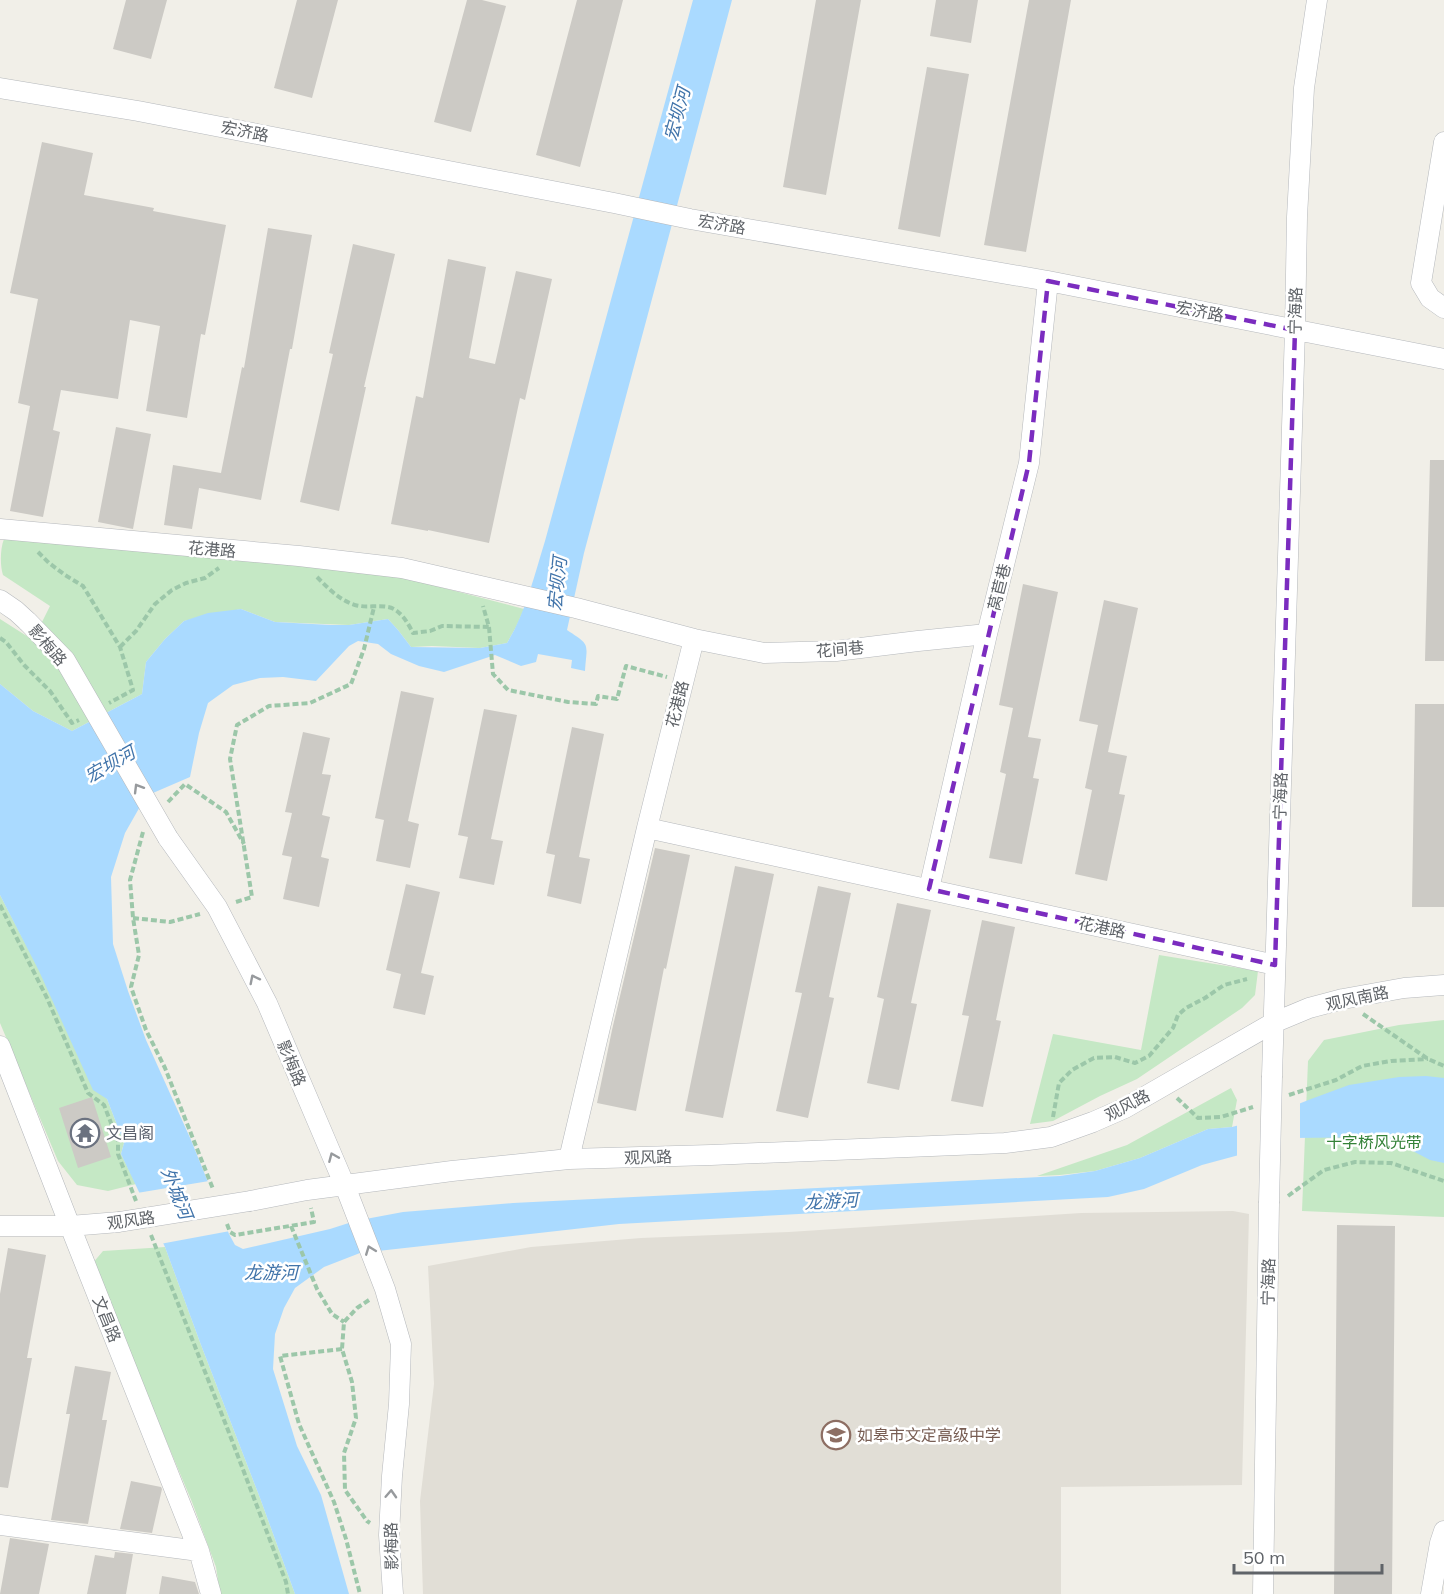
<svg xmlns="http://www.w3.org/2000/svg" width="1444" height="1594" font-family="Mulish,'Noto Sans SC',sans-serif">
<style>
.education{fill:#e1ded6}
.green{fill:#c5e8c5}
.water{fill:#aadaff}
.pier{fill:#f1efe8}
.building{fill:#cccac5}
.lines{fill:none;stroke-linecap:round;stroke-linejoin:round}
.minor-casing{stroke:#b5b8bc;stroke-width:21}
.path{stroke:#9cc7a9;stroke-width:4;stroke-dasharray:6 3;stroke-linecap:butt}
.minor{stroke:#fff;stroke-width:20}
.minor-bridge-casing{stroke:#b5b8bc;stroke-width:21;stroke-linecap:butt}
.minor-bridge{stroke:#fff;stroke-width:20}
.oneway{stroke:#979a9d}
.marked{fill:none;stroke:#7b2cbf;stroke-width:4.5;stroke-dasharray:12 8;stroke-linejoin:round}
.labels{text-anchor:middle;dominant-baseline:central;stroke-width:5;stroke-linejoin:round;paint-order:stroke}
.street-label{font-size:16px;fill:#5f6368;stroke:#fff}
.worship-label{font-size:16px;fill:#5b616d;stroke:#fff;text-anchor:start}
.park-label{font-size:16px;fill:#348238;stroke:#fff}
.education-label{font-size:16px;fill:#785e54;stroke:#fff;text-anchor:start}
.water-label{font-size:18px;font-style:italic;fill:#4174aa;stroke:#fff}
</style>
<rect width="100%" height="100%" fill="#f1efe8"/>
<path class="education" d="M 1233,1211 L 1249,1214 L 1242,1485 L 1061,1487 L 1061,1594 L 423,1594 L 420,1501 L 434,1384 L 428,1266 L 531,1247 L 641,1238 L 789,1232 L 1081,1213 Z"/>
<path class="green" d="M 4,539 L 253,557 L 409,579 L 524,609 L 516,627 L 507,643 L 480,648 L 432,646 L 411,647 L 398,630 L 388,619 L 349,625 L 275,622 L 241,609 L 184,621 L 165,639 L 146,662 L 142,694 L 72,731 L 33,711 L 0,684 L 0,619 L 33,640 L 50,606 L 3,575 C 0,566 0,549 4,539 Z
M 0,895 L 107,1099 L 124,1143 L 121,1154 L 136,1184 L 108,1191 L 77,1185 L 58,1161 L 0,1023 Z
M 1159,955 L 1258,971 L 1255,995 L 1242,1008 L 1137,1079 L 1100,1096 L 1053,1121 L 1030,1124 L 1053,1034 L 1141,1050 Z
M 1444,1020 L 1444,1217 L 1302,1211 L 1308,1061 L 1324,1040 L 1399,1025 Z
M 1231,1088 L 1237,1100 L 1232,1127 L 1208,1129 L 1140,1158 L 1095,1171 L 1060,1175 L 1037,1176 L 1127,1145 Z
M 165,1247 L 201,1345 L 260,1498 L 295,1594 L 220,1594 L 216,1567 L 192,1502 L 92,1264 L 103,1251 Z"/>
<path class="water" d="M 693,0 L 732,0 L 584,553 L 567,630 C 591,646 587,642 585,671 L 571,668 L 572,660 L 538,654 L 536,662 L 521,666 L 495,655 L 444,672 L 419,666 L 391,654 L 378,644 L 358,641 L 349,646 L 316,681 L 283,677 L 260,678 L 233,685 L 208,703 L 199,733 L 190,777 L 146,796 L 125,833 L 111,877 L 113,944 L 128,991 L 146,1040 L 191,1140 L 229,1234 L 235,1245 L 243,1249 L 330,1229 L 355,1221 L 403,1212 L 513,1203 L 1060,1176 L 1095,1171 L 1140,1158 L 1208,1129 L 1232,1127 L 1258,1120 L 1311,1099 L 1349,1085 L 1399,1077 L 1426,1076 L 1444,1078 L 1444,1163 L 1430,1160 L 1386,1137 L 1292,1138 L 1239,1155 L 1202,1165 L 1144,1189 L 1108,1197 L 619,1224 L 360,1253 L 324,1267 L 295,1288 L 284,1308 L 275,1334 L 273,1369 L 297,1446 L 321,1495 L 349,1594 L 295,1594 L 260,1498 L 201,1345 L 165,1247 L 121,1154 L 124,1143 L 107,1099 L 93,1090 L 39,971 L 0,895 L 0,684 L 33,711 L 72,731 L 142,694 L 146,662 L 165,639 L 184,621 L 208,613 L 241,609 L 275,622 L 331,625 L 349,625 L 388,619 L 398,630 L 411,647 L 480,648 L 507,643 C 526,612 534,576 545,541 Z"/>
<path class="pier" d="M 1300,1100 L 1300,1141 L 1293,1141 L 1269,1147 L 1237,1159 L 1237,1122 L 1257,1117 Z
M 209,1181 L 230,1231 L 160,1244 L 137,1193 Z"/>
<path class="building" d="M 126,0 L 167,0 L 151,59 L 113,49 Z
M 297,0 L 338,0 L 312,98 L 274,88 Z
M 467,0 L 482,0 L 506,6 L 471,132 L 434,122 Z
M 577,0 L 623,0 L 580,167 L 536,155 Z
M 816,0 L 861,0 L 826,195 L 783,187 Z
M 936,0 L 978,0 L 971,43 L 930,36 Z
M 1029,0 L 1071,0 L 1026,252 L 984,245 Z
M 927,67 L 969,74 L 940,237 L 898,229 Z
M 42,142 L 93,153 L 84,195 L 154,208 L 153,211 L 226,225 L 205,335 L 201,334 L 187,418 L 146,411 L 160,326 L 130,320 L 118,399 L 61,390 L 53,430 L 60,432 L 43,517 L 10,511 L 30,406 L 18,403 L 38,299 L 10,293 Z
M 268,228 L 312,235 L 292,349 L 290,349 L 261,500 L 199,488 L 192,529 L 164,525 L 173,465 L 221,473 L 242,367 L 244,368 Z
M 353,244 L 395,254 L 364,387 L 366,387 L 339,511 L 300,502 L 333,354 L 329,353 Z
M 448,259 L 486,267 L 469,358 L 495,364 L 516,271 L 552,279 L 525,400 L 520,398 L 489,543 L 428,530 L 428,531 L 391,524 L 416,396 L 423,398 Z
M 116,427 L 151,434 L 133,529 L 98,522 Z
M 1430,460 L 1444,460 L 1444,661 L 1425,661 Z
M 1023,584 L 1058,592 L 1028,737 L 1041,739 L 1033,778 L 1039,779 L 1022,864 L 989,858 L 1006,774 L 1000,772 L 1013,708 L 999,705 Z
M 1104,600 L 1138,608 L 1108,752 L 1127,756 L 1119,794 L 1125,795 L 1107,881 L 1075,874 L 1092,790 L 1085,788 L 1098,725 L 1079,721 Z
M 401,691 L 434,698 L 408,821 L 419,824 L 410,868 L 376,861 L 384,820 L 375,818 Z
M 1415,704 L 1444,704 L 1444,907 L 1412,907 Z
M 484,709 L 517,715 L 491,839 L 503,841 L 494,885 L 459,878 L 468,837 L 458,835 Z
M 572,727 L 604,734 L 579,857 L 590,859 L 581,904 L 547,896 L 555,855 L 546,853 Z
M 303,732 L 330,738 L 322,774 L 331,775 L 322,815 L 330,817 L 321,857 L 329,859 L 319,907 L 283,899 L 292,857 L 282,855 L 292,813 L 285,812 Z
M 655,848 L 690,855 L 666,969 L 664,968 L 636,1111 L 597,1103 L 612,1030 Z
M 735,866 L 774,874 L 723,1118 L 685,1111 Z
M 406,884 L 440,892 L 421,973 L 434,976 L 425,1015 L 393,1008 L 401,974 L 386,970 Z
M 818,886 L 851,893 L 829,997 L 834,998 L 808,1118 L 776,1111 L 802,993 L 795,992 Z
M 897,903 L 931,910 L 911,1003 L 917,1004 L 899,1090 L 867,1083 L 884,999 L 877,997 Z
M 982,920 L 1015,927 L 996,1020 L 1001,1021 L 983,1107 L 951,1101 L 969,1016 L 962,1015 Z
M 92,1097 L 111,1157 L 78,1168 L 59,1108 Z
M 1337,1225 L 1395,1226 L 1392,1594 L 1334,1594 Z
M 8,1248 L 46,1255 L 27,1358 L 32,1358 L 8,1488 L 0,1487 L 0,1294 Z
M 75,1366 L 111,1372 L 102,1420 L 107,1420 L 88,1524 L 51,1520 L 70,1414 L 66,1414 Z
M 131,1481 L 161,1487 L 162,1489 L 152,1533 L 120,1529 Z
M 10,1538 L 49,1544 L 39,1594 L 0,1594 Z
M 115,1552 L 133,1554 L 126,1594 L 87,1594 L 95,1555 L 114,1558 Z
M 162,1576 L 195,1582 L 199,1594 L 159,1594 Z"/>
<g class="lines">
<g class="minor-casing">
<path id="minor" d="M 0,88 L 138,111 L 614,203 L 690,219 L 1048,281 L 1444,359
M 1444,142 L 1421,283 L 1430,298 L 1444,308
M 0,529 L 299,556 L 402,568 L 576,608 L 694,639 L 647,828 L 1275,965
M 0,600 L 16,611 L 28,622
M 694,639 L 764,653 L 836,651 L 918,641 L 987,634
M 168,838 L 217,907 L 267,1003 L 345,1186 L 385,1289 L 401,1344 L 399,1404 L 392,1476 L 389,1535 L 393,1594
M 929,889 L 987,634 L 1029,463 L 1048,281
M 0,1046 L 70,1226 L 199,1551 L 211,1594
M 1272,1076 L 1295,330 L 1297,217 L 1304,88 L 1317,0
M 569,1159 L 647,828
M 250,1201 L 307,1190 L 452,1171 L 569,1159 L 711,1155 L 1005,1143 L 1051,1137 L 1093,1122 L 1125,1108 L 1273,1023 L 1309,1008 L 1343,999 L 1404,988 L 1444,985
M 0,1226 L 70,1226 L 119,1222
M 0,1525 L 199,1551
M 1263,1594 L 1269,1203
M 1431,1594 L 1440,1543 L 1444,1531"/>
</g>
<path class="path" d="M 38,552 L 49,563 L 65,575 L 83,586 L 120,647 L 133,690 L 109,703
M 317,577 C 328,588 339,600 355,605 C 366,608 377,605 388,607 C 400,609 408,623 413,633 L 430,631 L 442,626 L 489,627 L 483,606
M 489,627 L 493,674 L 508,690 L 568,702 L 596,704 L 598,696 L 617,699 L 626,666 L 667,677
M 0,638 L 6,642 L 24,665 L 50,691 L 72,723 L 79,720
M 120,647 L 136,631 L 155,604 L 172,590 L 186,583 L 205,578 L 219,568
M 168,802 L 185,784 L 226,812 L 244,844
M 143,832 L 130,880 L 133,918 L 139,955 L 131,987 L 146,1030 L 165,1068 L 213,1189
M 236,902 L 252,897 L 230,759 L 237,725 L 269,706 L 310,703 L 351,684 L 364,649 L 374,607
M 0,905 L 47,998 L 88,1093 L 104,1105 L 118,1141 L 118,1154 L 136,1201
M 133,918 L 170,922 L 200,914
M 1363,1014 L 1428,1059 L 1444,1066
M 1289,1095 L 1336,1080 L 1362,1066 L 1391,1061 L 1428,1059
M 1177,1098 L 1198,1118 L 1221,1117 L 1253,1107
M 1053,1117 L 1059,1083 L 1072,1070 L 1094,1058 L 1115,1057 L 1135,1063 L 1149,1056 L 1173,1028 L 1178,1015 L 1186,1008 L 1205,998 L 1224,985 L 1247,979
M 1288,1196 L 1324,1170 L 1355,1162 L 1391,1163 L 1444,1181
M 227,1224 L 230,1232 L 235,1235 L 314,1222 L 311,1208
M 291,1226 L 317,1289 L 332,1314 L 344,1322
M 151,1235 L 226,1425 L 286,1582 L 288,1594
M 369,1300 L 357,1308 L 344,1322 L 342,1349 L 352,1382 L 356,1418 L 344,1453 L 345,1490 L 367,1521 L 370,1523
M 342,1349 L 280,1356 L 299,1424 L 334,1502 L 346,1539 L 360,1594"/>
<use href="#minor" class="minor"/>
<g class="minor-bridge-casing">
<path id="minor-bridge" d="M 28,622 L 65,660 L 168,838
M 1269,1203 L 1272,1076
M 119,1222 L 250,1201"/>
</g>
<use href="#minor-bridge" class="minor-bridge"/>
</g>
<defs><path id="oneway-chevron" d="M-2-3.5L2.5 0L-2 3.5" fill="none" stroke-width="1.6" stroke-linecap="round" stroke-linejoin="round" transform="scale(1.5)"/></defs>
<g class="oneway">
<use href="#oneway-chevron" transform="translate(138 788) rotate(-121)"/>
<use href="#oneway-chevron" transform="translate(254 979) rotate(-117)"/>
<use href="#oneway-chevron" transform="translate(333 1157) rotate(-113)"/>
<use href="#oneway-chevron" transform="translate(370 1250) rotate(-111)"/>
<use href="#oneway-chevron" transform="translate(391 1494) rotate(-87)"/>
</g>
<path class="marked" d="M 1048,281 L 1295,330 L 1275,965 L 929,889 L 1029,463 Z"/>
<defs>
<g id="temple-ring" transform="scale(1.5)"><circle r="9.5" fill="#fff" stroke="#6b7280" stroke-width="1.5"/><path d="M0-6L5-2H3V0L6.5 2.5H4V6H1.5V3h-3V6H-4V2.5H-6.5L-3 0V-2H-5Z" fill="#6b7280"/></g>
<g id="school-ring" transform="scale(1.5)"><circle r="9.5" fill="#fff" stroke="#8d6e63" stroke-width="1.5"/><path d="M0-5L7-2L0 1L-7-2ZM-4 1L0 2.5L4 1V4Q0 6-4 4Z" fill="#8d6e63"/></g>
</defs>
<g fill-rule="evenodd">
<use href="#temple-ring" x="85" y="1133"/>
<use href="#school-ring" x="836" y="1435"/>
</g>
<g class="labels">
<g class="street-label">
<text transform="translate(245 131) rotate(11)">宏济路</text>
<text transform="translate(722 224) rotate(10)">宏济路</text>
<text transform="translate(1200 311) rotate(11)">宏济路</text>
<text transform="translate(1295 311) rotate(-89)">宁海路</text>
<text transform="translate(212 549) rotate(5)">花港路</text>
<text transform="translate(999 587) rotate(-76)">莴苣巷</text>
<text transform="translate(48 645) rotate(49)">影梅路</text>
<text transform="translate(840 649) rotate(-5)">花间巷</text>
<text transform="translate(677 704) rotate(-76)">花港路</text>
<text transform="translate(1280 796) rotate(-88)">宁海路</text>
<text transform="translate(1102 927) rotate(12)">花港路</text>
<text transform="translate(1357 998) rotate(-12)">观风南路</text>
<text transform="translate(292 1063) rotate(67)">影梅路</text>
<text transform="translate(1127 1105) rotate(-28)">观风路</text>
<text transform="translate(648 1157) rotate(-2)">观风路</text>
<text transform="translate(131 1220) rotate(-8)">观风路</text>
<text transform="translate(1268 1282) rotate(-89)">宁海路</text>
<text transform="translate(107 1319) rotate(68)">文昌路</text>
<text transform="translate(391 1546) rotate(-91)">影梅路</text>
</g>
<g class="worship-label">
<text x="106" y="1133">文昌阁</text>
</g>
<g class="park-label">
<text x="1374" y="1142">十字桥风光带</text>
</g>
<g class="education-label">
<text x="857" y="1435">如皋市文定高级中学</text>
</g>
<g class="water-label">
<text transform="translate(677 114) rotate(-75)">宏坝河</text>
<text transform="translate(557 584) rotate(-84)">宏坝河</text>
<text transform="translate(110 764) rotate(-30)">宏坝河</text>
<text transform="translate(177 1193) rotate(68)">外城河</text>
<text transform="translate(831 1201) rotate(-3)">龙游河</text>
<text x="271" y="1272">龙游河</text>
</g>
</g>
<path d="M1234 1564v9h148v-9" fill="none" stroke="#5f6368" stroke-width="3"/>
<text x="1243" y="1564" font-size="18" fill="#5f6368" stroke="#ffffff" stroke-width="4.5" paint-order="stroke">50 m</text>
</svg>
